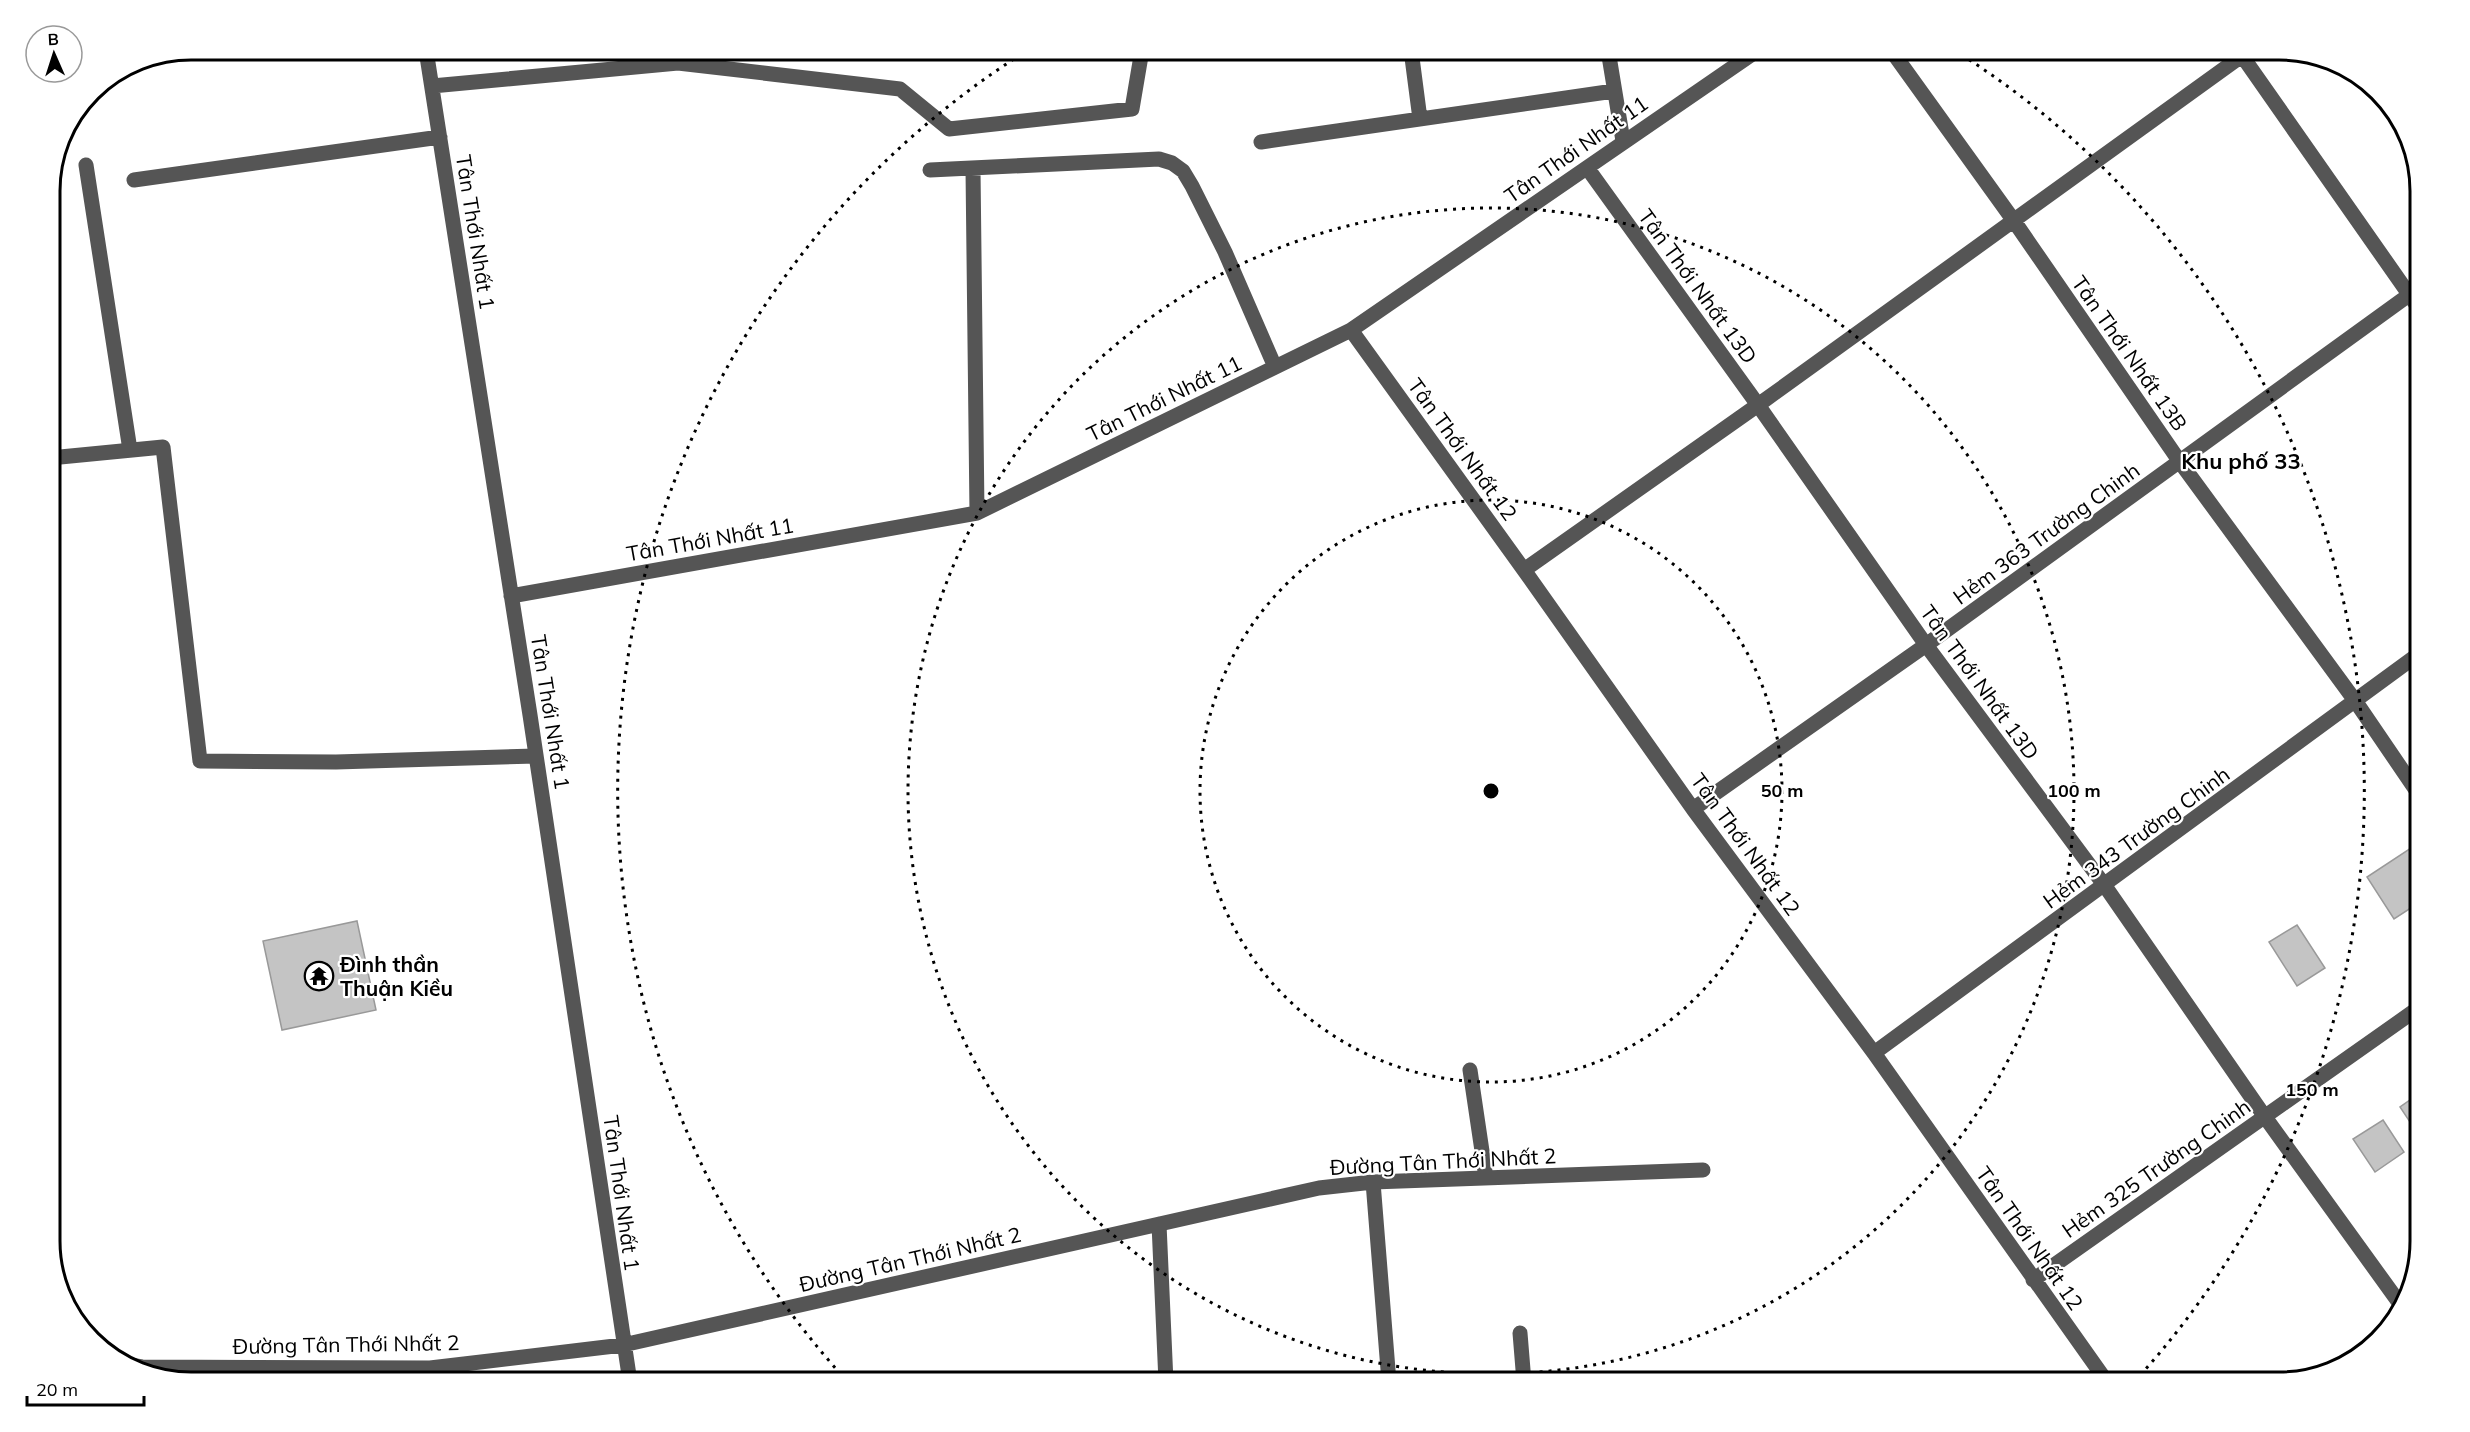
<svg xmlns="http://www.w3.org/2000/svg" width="2470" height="1432" font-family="Mulish,sans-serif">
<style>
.building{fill:#c4c4c4;stroke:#999;stroke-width:1.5}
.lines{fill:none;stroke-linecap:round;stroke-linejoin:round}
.minor{stroke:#555;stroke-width:15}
.ring{fill:none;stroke:#000;stroke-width:3;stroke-dasharray:3 6}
.labels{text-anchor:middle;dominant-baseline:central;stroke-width:4.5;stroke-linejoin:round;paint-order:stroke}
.street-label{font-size:21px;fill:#000;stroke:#fff}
.poi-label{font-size:21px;font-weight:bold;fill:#000;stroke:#fff;text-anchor:start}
.neighbourhood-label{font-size:22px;font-weight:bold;fill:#000;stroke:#fff}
.rim{fill:none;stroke:#000;stroke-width:3}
.centre{fill:#000;stroke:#fff;stroke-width:3}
.ring-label{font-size:18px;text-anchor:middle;font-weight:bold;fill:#000;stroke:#fff;stroke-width:4.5;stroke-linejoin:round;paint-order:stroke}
</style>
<rect width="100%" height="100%" fill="#fff"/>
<path class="building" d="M 2414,846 L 2420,856 L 2420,902 L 2394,919 L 2367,877 Z
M 357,921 L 376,1010 L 282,1030 L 263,941 Z
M 2297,925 L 2325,968 L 2297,986 L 2269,942 Z
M 2420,1093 L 2420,1137 L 2400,1107 Z
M 2383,1120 L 2404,1152 L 2375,1172 L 2353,1139 Z"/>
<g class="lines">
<path class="minor" d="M 426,50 L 530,715 L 630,1382
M 695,50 L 695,65
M 1411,50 L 1420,119
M 1608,50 L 1623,141
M 1891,50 L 2014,221 L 2180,462 L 2356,702 L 2420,796
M 2238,50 L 2420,310
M 432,86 L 678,63 L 900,89 L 949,129 L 1132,109 L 1142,50
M 1261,142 L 1614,91
M 86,165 L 130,450
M 973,169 L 977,513
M 1588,169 L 1758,405 L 1926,645 L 2105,886 L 2265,1117 L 2403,1308
M 930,170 L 1159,159 L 1172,163 L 1183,171 L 1192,186 L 1225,252 L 1275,367
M 134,180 L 440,137
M 1351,330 L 1524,570 L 1693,809 L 1874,1053 L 2107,1382
M 50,458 L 163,447 L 200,761 L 336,762 L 536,756
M 1524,570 L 1758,405 L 2250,50
M 511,596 L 977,513 L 1351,330 L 1758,50
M 1693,809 L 1926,645 L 2420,287
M 1874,1053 L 2420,653
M 1470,1070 L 1486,1178
M 1373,1182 L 1389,1382
M 1159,1224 L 1166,1382
M 2033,1280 L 2420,1007
M 1520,1333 L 1524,1382
M 124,1364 L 142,1367 L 430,1368 L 623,1345 L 1319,1188 L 1373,1182 L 1703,1170"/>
</g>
<g class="ring">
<circle cx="1491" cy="791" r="291"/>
<circle cx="1491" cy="791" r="583"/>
<path d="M847 1381A874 874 0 0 1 1028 50M1954 50A874 874 0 0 1 2135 1381"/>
</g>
<defs>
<g id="temple-ring" transform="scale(1.5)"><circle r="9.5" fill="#fff" stroke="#000" stroke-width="1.5"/><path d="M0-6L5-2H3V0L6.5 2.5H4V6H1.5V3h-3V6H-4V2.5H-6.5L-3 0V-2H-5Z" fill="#000"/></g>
</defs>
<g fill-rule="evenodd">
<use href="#temple-ring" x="319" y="976"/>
</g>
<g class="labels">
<g class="street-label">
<text transform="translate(1576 149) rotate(-35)">Tân Thới Nhất 11</text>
<text transform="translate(476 232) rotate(81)">Tân Thới Nhất 1</text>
<text transform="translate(1698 286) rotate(54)">Tân Thới Nhất 13D</text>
<text transform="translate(2130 353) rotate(55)">Tân Thới Nhất 13B</text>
<text transform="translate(1164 398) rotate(-26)">Tân Thới Nhất 11</text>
<text transform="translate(1463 449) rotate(54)">Tân Thới Nhất 12</text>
<text transform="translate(2046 533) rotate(-36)">Hẻm 363 Trường Chinh</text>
<text transform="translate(710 539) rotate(-10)">Tân Thới Nhất 11</text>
<text transform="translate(1980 682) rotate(54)">Tân Thới Nhất 13D</text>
<text transform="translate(551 712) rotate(81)">Tân Thới Nhất 1</text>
<text transform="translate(2136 837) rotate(-36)">Hẻm 343 Trường Chinh</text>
<text transform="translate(1746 844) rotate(54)">Tân Thới Nhất 12</text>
<text transform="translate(1443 1161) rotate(-3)">Đường Tân Thới Nhất 2</text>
<text transform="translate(2156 1168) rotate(-35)">Hẻm 325 Trường Chinh</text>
<text transform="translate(622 1193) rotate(82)">Tân Thới Nhất 1</text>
<text transform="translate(2030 1238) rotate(55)">Tân Thới Nhất 12</text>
<text transform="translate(910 1259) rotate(-13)">Đường Tân Thới Nhất 2</text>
<text transform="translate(346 1344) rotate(-1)">Đường Tân Thới Nhất 2</text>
</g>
<g class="poi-label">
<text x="340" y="964">Đình thần<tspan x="340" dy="24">Thuận Kiều</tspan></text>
</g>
<g class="neighbourhood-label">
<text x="2241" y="461">Khu phố 33</text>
</g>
</g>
<path d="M0 0H2470V1432H0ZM191 60H2279A131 131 0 0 1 2410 191V1241A131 131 0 0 1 2279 1372H191A131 131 0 0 1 60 1241V191A131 131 0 0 1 191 60Z" fill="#fff" fill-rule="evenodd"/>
<path class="rim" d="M191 60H2279A131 131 0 0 1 2410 191V1241A131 131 0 0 1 2279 1372H191A131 131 0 0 1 60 1241V191A131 131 0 0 1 191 60Z"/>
<circle cx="1491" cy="791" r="9" class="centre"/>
<g class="ring-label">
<text x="1782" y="797">50 m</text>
<text x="2074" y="797">100 m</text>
<text x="2312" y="1096">150 m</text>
</g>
<g transform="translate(54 54) rotate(357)"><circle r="28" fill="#ffffff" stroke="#999999" stroke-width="1.5"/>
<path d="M0-4.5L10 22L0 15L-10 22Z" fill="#000000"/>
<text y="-9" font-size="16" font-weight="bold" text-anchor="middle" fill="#000000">B</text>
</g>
<path d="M27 1396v9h117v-9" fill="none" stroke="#000000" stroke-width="3"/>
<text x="36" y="1396" font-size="18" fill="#000000" stroke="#ffffff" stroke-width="4.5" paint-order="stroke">20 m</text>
</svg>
